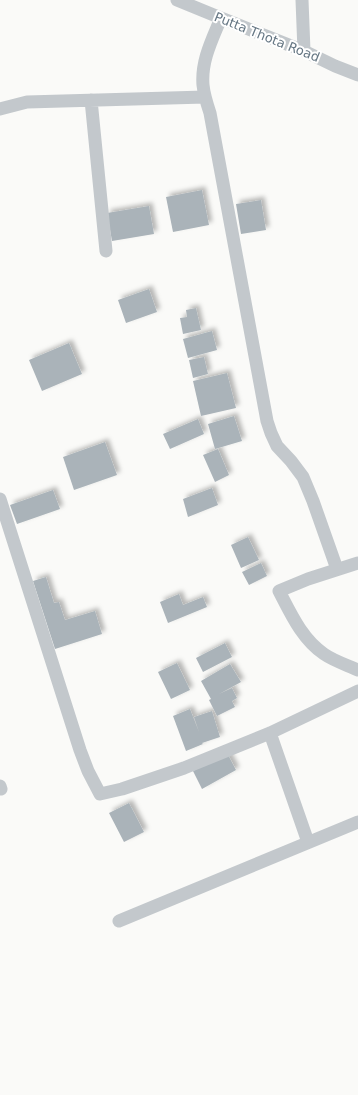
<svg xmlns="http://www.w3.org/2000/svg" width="358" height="1095" font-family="'DejaVu Sans',sans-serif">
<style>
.building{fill:#aab3b9;filter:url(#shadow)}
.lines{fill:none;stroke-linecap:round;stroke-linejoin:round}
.street{stroke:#c3c8cc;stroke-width:13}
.labels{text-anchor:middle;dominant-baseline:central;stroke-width:4;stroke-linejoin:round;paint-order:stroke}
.street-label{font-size:13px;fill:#657683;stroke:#fff}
</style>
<defs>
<filter id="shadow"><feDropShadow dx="3.5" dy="-3.5" stdDeviation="2" flood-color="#0004"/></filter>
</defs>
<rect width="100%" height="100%" fill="#fafaf8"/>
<path class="building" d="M 202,190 L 209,225 L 173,232 L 166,197 Z
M 261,200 L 266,230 L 241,234 L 236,204 Z
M 149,206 L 154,234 L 112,241 L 107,213 Z
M 149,289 L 157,312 L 126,323 L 118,300 Z
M 196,308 L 201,330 L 183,334 L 180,318 L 187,317 L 186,310 Z
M 212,331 L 217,350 L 188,358 L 183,339 Z
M 69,343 L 82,374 L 42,391 L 29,360 Z
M 204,357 L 208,374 L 193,378 L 189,360 Z
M 227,373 L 236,408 L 201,416 L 193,381 Z
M 234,416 L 242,441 L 215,449 L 208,424 Z
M 198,419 L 204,434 L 170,449 L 163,434 Z
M 105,442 L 117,475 L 74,490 L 63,457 Z
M 218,449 L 229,475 L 215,482 L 203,455 Z
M 212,488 L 218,505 L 188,517 L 183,499 Z
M 53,490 L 60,509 L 17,524 L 10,505 Z
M 248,537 L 259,560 L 241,568 L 231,545 Z
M 261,563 L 267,576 L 249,585 L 242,572 Z
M 46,577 L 54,603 L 59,602 L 65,620 L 95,611 L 102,634 L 55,649 L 33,581 Z
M 179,594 L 183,605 L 203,597 L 207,607 L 168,623 L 160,602 Z
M 225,643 L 232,657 L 203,672 L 196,658 Z
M 177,663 L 190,690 L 171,699 L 158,672 Z
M 230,664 L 241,682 L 219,694 L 232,688 L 237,698 L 232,701 L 235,707 L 217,716 L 209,700 L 211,699 L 201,681 Z
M 190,709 L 199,732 L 194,717 L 212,711 L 220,737 L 202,743 L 203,744 L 186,751 L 173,716 Z
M 227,753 L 236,770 L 202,789 L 193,771 Z
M 129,803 L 144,832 L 124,842 L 109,813 Z"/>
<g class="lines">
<path class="street" d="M 177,0 L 221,18 L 304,51 L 335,66 L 358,75
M 302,0 L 304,51
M 221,18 C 212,40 201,61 203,85 C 204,95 207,104 210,113 L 267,421 L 271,433 L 277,446 L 291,461 L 303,477 L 313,501 L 337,569
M 91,100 L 106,251
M 0,109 L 27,102 L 205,97
M 0,499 L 80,750 L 88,771 L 100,794 L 122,789 L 184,768 L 270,733 L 358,691
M 358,563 L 308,579 L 279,591 C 291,614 302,639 324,654 C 334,661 347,665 358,670
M 270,733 L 308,842
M 0,786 L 1,789
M 119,921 L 358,822"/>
</g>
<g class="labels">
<g class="street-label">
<text transform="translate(267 37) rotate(22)">Putta Thota Road</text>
</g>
</g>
</svg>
